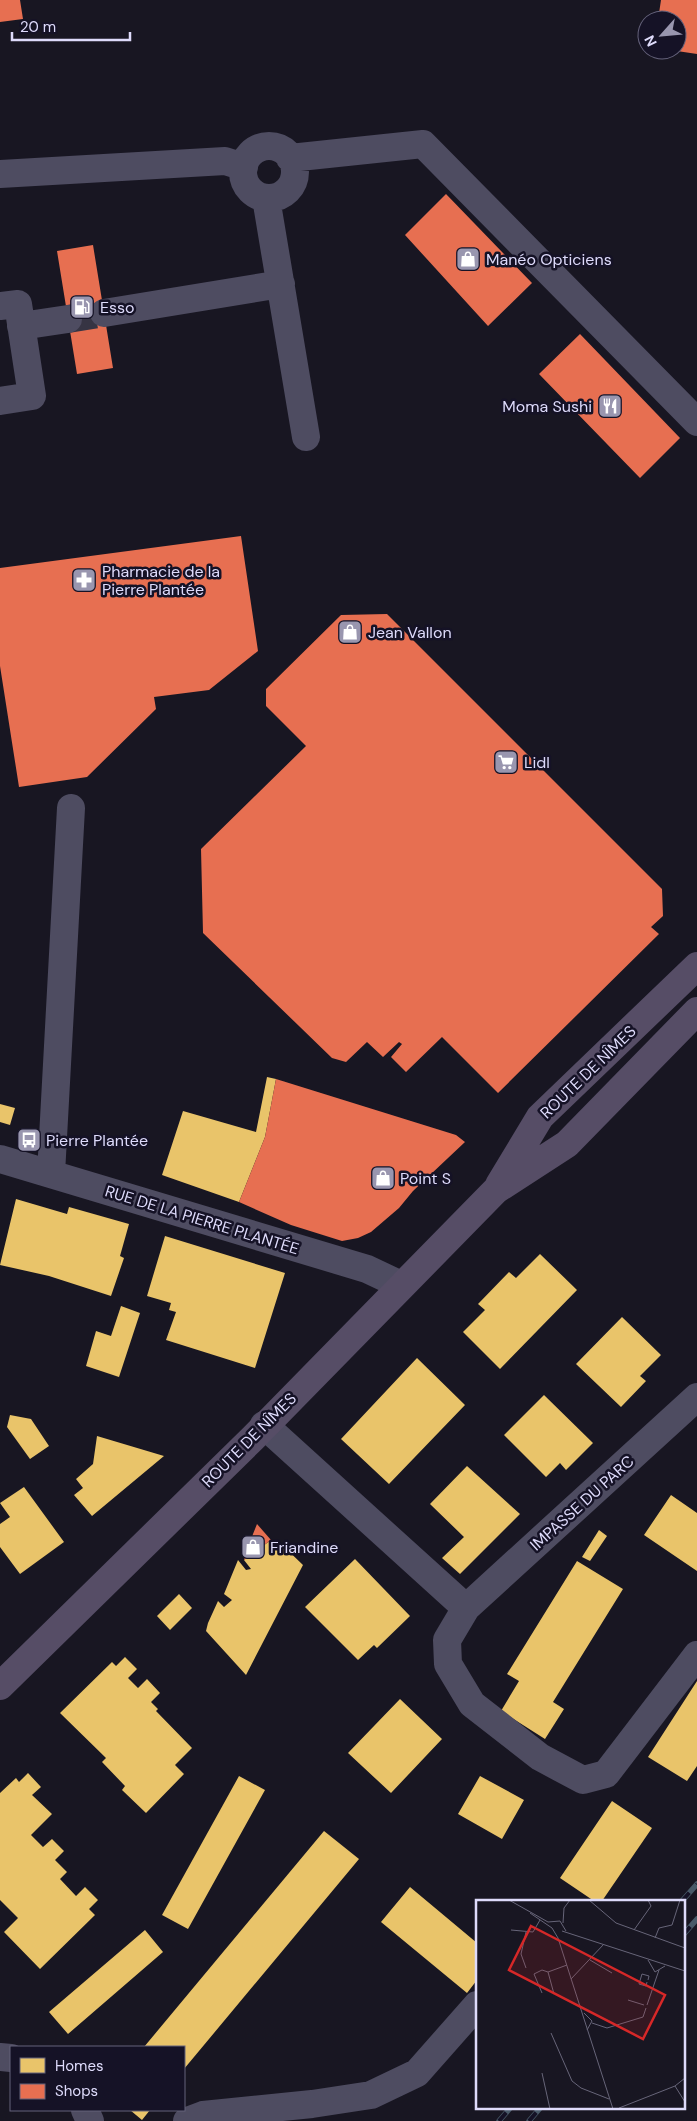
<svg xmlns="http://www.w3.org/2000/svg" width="697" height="2121" font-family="'DM Sans',sans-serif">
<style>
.homes{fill:#e9c46a}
.shops{fill:#e76f51}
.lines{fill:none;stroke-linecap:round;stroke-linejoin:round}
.minor-tunnel{stroke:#363443;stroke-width:28;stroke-dasharray:28 14;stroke-linecap:butt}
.minor{stroke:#4e4c61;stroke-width:28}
.major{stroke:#564d66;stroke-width:28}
.rail-casing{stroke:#485968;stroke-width:5.5}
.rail{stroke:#151226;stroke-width:4;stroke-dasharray:11;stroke-linecap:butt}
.labels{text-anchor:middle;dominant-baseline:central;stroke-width:5;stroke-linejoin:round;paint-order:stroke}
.poi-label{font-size:16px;fill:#dedbfb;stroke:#151226;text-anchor:start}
.street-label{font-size:16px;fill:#dedbfb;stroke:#151226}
.inset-road{fill:none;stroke:#676579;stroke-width:1}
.view{fill:#d62828;fill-opacity:0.15;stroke:#d62828;stroke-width:2.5}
.inset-edge{fill:none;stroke:#dedbfb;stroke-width:2.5}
</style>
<rect width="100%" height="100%" fill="#181622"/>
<path class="homes" d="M 267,1077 L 276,1079 L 265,1137 L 239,1202 L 162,1175 L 183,1111 L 256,1132 Z
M 0,1104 L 15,1108 L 10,1125 L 0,1122 Z
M 16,1199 L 67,1214 L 69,1207 L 129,1224 L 120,1256 L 124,1258 L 111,1296 L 49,1276 L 0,1265 Z
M 165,1236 L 285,1273 L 255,1368 L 166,1340 L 176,1312 L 169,1310 L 171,1303 L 147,1296 Z
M 540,1254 L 577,1290 L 500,1369 L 463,1332 L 485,1310 L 478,1304 L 509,1272 L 516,1278 Z
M 121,1306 L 140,1313 L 119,1377 L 86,1366 L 96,1331 L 111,1336 Z
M 622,1317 L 661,1355 L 640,1376 L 646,1381 L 621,1407 L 576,1364 Z
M 417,1358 L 465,1405 L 389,1484 L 341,1439 Z
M 544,1395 L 593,1443 L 566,1470 L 560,1463 L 546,1477 L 504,1435 Z
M 10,1415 L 31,1419 L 49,1446 L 30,1459 L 7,1427 Z
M 97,1436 L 164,1456 L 92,1516 L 74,1495 L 83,1488 L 76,1479 L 93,1464 Z
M 467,1466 L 520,1514 L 460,1574 L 442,1558 L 464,1537 L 430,1504 Z
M 24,1487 L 64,1542 L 20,1574 L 0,1547 L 0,1524 L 10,1517 L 0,1503 Z
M 671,1495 L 697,1513 L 697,1571 L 644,1535 Z
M 599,1530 L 607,1536 L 590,1561 L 582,1557 Z
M 271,1540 L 277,1540 L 303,1565 L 246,1675 L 206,1631 L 208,1623 L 218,1601 L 224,1607 L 232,1600 L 224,1594 L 238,1560 L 246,1570 L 251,1569 L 244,1560 Z
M 355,1559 L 410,1616 L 377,1648 L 374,1645 L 358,1660 L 305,1607 Z
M 577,1561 L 623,1589 L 553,1702 L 564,1709 L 545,1739 L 501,1711 L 519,1681 L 507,1674 Z
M 179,1594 L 192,1608 L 170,1630 L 157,1616 Z
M 125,1657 L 137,1669 L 128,1678 L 138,1688 L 147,1679 L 160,1693 L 151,1702 L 158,1709 L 156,1711 L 192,1748 L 175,1765 L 184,1774 L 146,1813 L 122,1790 L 125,1786 L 102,1762 L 106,1758 L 60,1713 L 112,1662 L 116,1666 Z
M 697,1681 L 697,1766 L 687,1781 L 648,1757 Z
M 400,1699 L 442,1739 L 391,1793 L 348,1753 Z
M 28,1773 L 41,1787 L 32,1795 L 52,1814 L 31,1835 L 43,1847 L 52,1839 L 64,1851 L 55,1860 L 67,1872 L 60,1879 L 76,1896 L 85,1887 L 98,1900 L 89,1909 L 95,1915 L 40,1969 L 4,1932 L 18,1918 L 0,1900 L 0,1793 L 16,1778 L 19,1782 Z
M 239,1776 L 265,1790 L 188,1929 L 162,1915 Z
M 480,1776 L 524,1800 L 502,1839 L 458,1814 Z
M 612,1801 L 652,1828 L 602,1901 L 594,1901 L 560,1878 Z
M 324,1831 L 359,1859 L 184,2069 L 184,2047 L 144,2047 Z
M 410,1887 L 477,1943 L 477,1980 L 467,1993 L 381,1922 Z
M 145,1930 L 163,1952 L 68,2034 L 49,2012 Z
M 130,2110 L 150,2110 L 142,2120 Z"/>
<path class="shops" d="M 0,0 L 20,0 L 23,19 L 0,22 Z
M 661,0 L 697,0 L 697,54 L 677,51 L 677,20 L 658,20 Z
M 446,194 L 532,283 L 488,326 L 405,235 Z
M 93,245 L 113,368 L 77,374 L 57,251 Z
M 580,334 L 680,438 L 640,478 L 539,374 Z
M 241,536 L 258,651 L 209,690 L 154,697 L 156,709 L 87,777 L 19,787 L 0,666 L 0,568 Z
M 387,614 L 662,889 L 663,916 L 651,927 L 659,934 L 498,1093 L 442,1037 L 406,1072 L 391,1057 L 402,1044 L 399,1042 L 383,1057 L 367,1042 L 346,1062 L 332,1058 L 203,933 L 201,849 L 306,746 L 266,706 L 266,689 L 341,615 Z
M 276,1079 L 456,1135 L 465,1142 L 413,1191 L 399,1208 L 371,1232 L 358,1238 L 342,1241 L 291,1225 L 239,1202 L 265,1137 Z
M 257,1524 L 271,1540 L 244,1560 L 247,1549 Z"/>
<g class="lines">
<path class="minor-tunnel" d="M 68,319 L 104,313"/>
<path class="minor" d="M243 172a26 26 0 1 1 52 0a26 26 0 1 1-52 0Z
M 290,158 L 423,144 L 697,422
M 0,174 L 225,161 L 244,167
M 266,198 L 306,437
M 0,306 L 18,304 L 32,396 L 0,401
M 104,313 L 281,284
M 21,326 L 68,319
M 0,1159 L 367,1269 L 401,1285
M 51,1174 L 71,808
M 264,1425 L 466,1608 L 697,1397
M 466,1608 L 447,1640 L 448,1664 L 472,1704 L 540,1757 L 583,1780 L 606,1774 L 697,1655
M 0,2057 L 11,2058
M 85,2110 L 90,2121
M 187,2121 L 203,2115 L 312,2104 L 371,2095 L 417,2073 L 477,2005"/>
<path class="major" d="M 499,1185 L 540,1117 L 697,966
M 0,1686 L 253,1438 L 496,1190 L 567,1144 L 697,1011"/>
<g class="rail-casing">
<path id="rail" d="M 682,1901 L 697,1884
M 683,1935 L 697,1919
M 499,2121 L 511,2107
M 529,2121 L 541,2107"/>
</g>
<use href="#rail" class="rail"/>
</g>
<defs>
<g id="shop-square" transform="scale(1.25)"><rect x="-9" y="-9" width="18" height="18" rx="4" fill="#9996af" stroke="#151226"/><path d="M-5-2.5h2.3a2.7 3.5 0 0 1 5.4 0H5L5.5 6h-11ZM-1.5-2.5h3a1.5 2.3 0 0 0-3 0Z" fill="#fff"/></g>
<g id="fuel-square" transform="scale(1.25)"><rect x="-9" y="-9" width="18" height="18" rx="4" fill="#9996af" stroke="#151226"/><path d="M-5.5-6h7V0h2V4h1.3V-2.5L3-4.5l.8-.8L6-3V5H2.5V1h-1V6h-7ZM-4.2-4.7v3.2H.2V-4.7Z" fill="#fff"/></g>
<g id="restaurant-square" transform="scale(1.25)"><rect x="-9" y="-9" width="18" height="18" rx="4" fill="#9996af" stroke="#151226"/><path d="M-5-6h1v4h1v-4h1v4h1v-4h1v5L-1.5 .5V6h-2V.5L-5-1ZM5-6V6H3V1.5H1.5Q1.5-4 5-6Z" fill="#fff"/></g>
<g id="pharmacy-square" transform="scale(1.25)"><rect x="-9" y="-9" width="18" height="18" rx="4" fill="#9996af" stroke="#151226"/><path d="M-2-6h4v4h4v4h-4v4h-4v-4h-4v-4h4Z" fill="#fff"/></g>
<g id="supermarket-square" transform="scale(1.25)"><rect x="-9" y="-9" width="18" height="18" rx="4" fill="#9996af" stroke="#151226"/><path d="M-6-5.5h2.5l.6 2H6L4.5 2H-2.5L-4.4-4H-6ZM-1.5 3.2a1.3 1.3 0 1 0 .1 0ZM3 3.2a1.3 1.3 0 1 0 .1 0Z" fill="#fff"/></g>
<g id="bus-square" transform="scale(1.25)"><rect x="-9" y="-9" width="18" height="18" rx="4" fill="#9996af" stroke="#151226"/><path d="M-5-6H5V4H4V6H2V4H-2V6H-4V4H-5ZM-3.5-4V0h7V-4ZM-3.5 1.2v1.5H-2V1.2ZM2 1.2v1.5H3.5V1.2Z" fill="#fff"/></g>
</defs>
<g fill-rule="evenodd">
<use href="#shop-square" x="468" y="259"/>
<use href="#fuel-square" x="82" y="307"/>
<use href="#restaurant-square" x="610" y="406"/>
<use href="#pharmacy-square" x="84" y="580"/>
<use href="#shop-square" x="350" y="632"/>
<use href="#supermarket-square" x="506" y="762"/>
<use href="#bus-square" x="29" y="1140"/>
<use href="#shop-square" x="383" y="1178"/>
<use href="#shop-square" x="253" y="1547"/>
</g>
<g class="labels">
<g class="poi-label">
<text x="486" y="259">Manéo Opticiens</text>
<text x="100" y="307">Esso</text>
<text x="592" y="406" text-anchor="end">Moma Sushi</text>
<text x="102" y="571">Pharmacie de la<tspan x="102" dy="18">Pierre Plantée</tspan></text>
<text x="368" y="632">Jean Vallon</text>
<text x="524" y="762">Lidl</text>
<text x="46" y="1140">Pierre Plantée</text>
<text x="400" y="1178">Point S</text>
<text x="270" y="1547">Friandine</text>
</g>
<g class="street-label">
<text transform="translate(588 1072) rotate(-44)">ROUTE DE NÎMES</text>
<text transform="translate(202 1220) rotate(17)">RUE DE LA PIERRE PLANTÉE</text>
<text transform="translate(249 1440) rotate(-45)">ROUTE DE NÎMES</text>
<text transform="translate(582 1503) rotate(-42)">IMPASSE DU PARC</text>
</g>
</g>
<g transform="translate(476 1900)">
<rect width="209" height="209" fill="#181622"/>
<path class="inset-road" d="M 33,0 L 72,22 L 84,21 L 90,31M 113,0 L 140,23 L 209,48M 54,13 L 76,28 L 82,38 L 137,209M 87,23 L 88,8 L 94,0M 35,30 L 57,32 L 64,20M 158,30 L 175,6 L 172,0M 86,31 L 209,71M 50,32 L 45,54 L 50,68M 179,38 L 183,28 L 196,25 L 204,0M 114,60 L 136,73M 172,60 L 179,72 L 189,66M 95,79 L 128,44M 171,82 L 170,86 L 163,84 L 166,74 L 173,76 L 172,80M 66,93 L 58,74 L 66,70 L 72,72M 78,94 L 72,72 L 91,65M 152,100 L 168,105M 171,105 L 183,70M 108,113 L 116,121 L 111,130M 116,123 L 131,128 L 167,117 L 170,108M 75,133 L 96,181 L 105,188 L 133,199M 66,173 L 74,209M 199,186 L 209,202M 143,208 L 199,186 L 209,178"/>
<path class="view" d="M 55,26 L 189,95 L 167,139 L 33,70 Z"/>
<rect width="209" height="209" class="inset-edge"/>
</g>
<rect x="10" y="2046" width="175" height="65" fill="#151226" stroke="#65627b"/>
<rect x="20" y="2058" width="25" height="15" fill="#e9c46a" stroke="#65627b"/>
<text x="55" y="2071" font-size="15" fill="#dedbfb">Homes</text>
<rect x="20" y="2084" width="25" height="15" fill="#e76f51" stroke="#65627b"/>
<text x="55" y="2096" font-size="15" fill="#dedbfb">Shops</text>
<g transform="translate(662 35) rotate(243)"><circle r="24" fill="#151226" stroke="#65627b"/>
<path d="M0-4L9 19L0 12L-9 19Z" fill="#9996af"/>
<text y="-8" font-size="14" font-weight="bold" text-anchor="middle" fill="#dedbfb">N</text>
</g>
<path d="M12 32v8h118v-8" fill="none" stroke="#dedbfb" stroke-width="2.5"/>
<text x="20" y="32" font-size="15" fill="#dedbfb" stroke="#151226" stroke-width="4" paint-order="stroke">20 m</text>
</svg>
